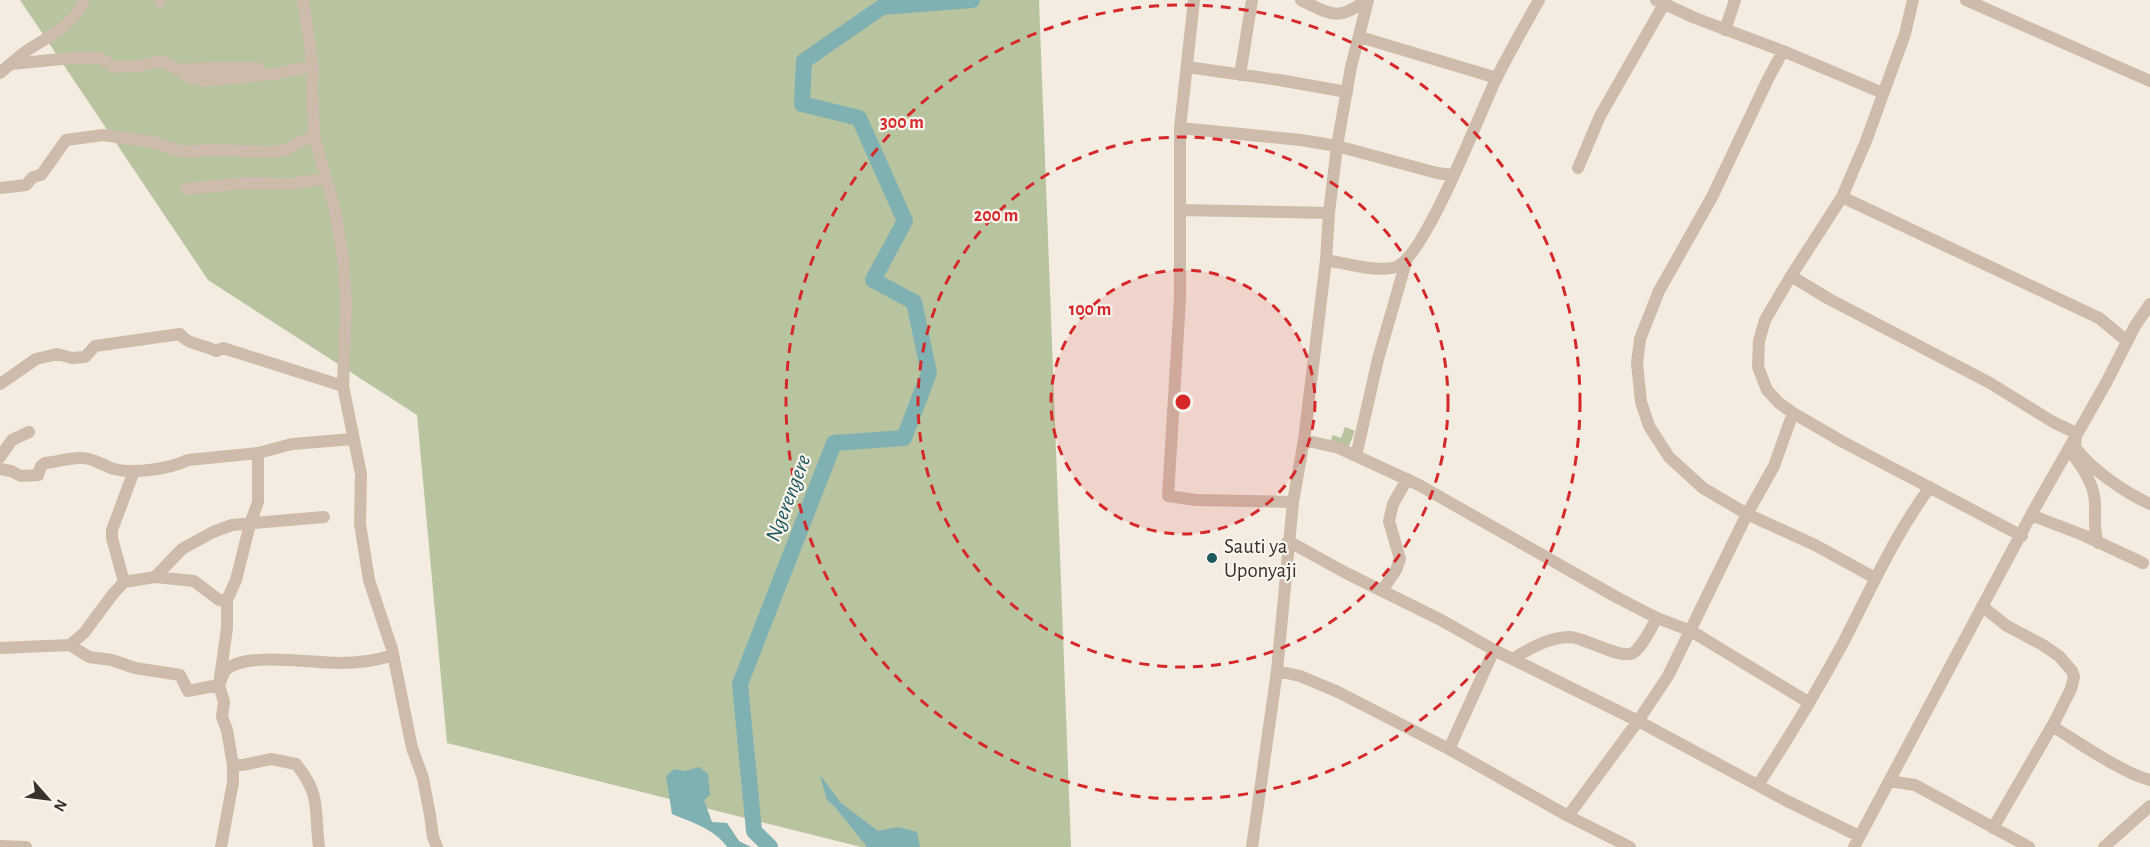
<svg xmlns="http://www.w3.org/2000/svg" width="2150" height="847" font-family="'Alegreya Sans',sans-serif">
<style>
.green{fill:#b8c4a0}
.water{fill:#7fb0b2}
.lines{fill:none;stroke-linecap:round;stroke-linejoin:round}
.river{stroke:#7fb0b2;stroke-width:16}
.minor{stroke:#cdbbac;stroke-width:12}
.ring{fill:none;stroke:#d62828;stroke-width:3;stroke-dasharray:10 8}
.poi-dot{fill:#1f5a5e;stroke:#fbf5ee;stroke-width:2}
.labels{text-anchor:middle;dominant-baseline:central;stroke-width:4.5;stroke-linejoin:round;paint-order:stroke}
.poi-label{font-size:21px;fill:#3b302b;stroke:#fbf5ee;text-anchor:start}
.water-label{font-size:22px;font-style:italic;fill:#1f5a5e;stroke:#fbf5ee}
.centre{fill:#d62828;stroke:#fbf5ee;stroke-width:3}
.ring-label{font-size:18px;text-anchor:middle;font-weight:bold;fill:#d62828;stroke:#fbf5ee;stroke-width:4.5;stroke-linejoin:round;paint-order:stroke}
</style>
<rect width="100%" height="100%" fill="#f4ebe1"/>
<path class="green" d="M 20,0 L 1039,0 L 1071,847 L 861,847 L 447,743 L 417,415 L 208,280 Z
M 1345,427 L 1355,431 L 1348,448 L 1330,442 L 1333,435 L 1341,438 Z"/>
<path class="water" d="M 699,767 L 708,774 L 710,795 L 704,800 L 712,822 L 727,823 L 739,841 L 751,847 L 727,847 C 715,829 691,822 672,814 L 666,776 L 674,769 L 685,771 Z
M 820,775 L 841,803 L 878,831 L 898,827 L 917,832 L 920,847 L 867,847 L 835,807 L 827,800 Z"/>
<g class="lines">
<path class="river" d="M 770,847 L 754,831 L 740,684 L 834,443 L 904,438 L 929,373 L 914,302 L 873,280 L 905,221 L 859,118 L 802,104 L 804,61 L 882,7 L 972,0"/>
<path class="minor" d="M 160,0 L 160,1
M 303,0 L 313,66 L 312,90 L 314,135 L 335,210 L 343,258 L 346,303 L 343,386 L 361,474 L 360,524 L 369,580 L 392,649 L 412,748 L 423,778 L 430,815 L 433,837 L 437,847
M 1194,0 L 1180,128 L 1180,299 L 1168,496 L 1196,500 L 1293,502
M 1301,0 C 1330,14 1338,22 1366,0
M 1656,0 L 1695,18 L 1783,51 L 1883,93
M 1913,0 L 1905,34 L 1866,141 L 1842,197 L 1791,276 L 1765,320 L 1759,341 L 1758,367 L 1767,390 L 1779,403 L 1793,413 L 1843,442 L 2022,536
M 1966,0 L 2150,81
M 1725,30 L 1735,0
M 1360,37 L 1497,78
M 1783,51 L 1768,79 L 1712,197 L 1659,291 L 1640,339 L 1637,363 L 1641,402 L 1649,426 L 1669,457 L 1703,488 L 1747,514 L 1815,545 L 1875,578
M 11,64 L 72,58 L 100,58 L 114,67 L 140,66 L 160,61 L 171,66 L 191,78 L 205,81 L 274,74 L 313,66
M 1187,67 L 1279,80 L 1347,92
M 177,70 L 208,68 L 258,68
M 0,73 C 8,66 17,58 25,52 C 48,36 73,27 84,0
M 1240,75 L 1252,0
M 1180,128 L 1301,140 L 1337,146 L 1437,173 L 1453,175
M 1578,168 L 1600,116 L 1664,4
M 0,188 L 26,185 L 33,177 L 41,175 L 66,140 L 103,135 L 153,142 L 183,152 L 209,150 L 274,152 L 288,149 L 314,135
M 186,189 L 243,183 L 292,184 L 326,178
M 1842,197 L 2099,318 L 2127,341
M 1180,210 L 1329,213
M 1326,260 C 1344,263 1382,274 1398,266 C 1427,252 1480,112 1497,77 C 1510,51 1525,25 1539,0
M 1791,276 L 1829,299 L 1990,383 L 2053,422 L 2076,433 L 2075,447 C 2090,469 2126,493 2150,504
M 0,384 L 36,359 L 57,354 L 72,358 L 85,357 L 95,346 L 180,334 C 188,345 203,344 216,351 L 223,348 L 343,386
M 1304,440 L 1339,448 L 1419,485 L 1618,598 L 1657,618 L 1691,631 L 1808,702
M 2071,452 C 2082,467 2095,485 2095,504 C 2096,518 2093,529 2098,543
M 1356,456 L 1378,359 L 1406,262
M 0,457 L 12,440 L 29,432
M 0,469 L 11,471 L 21,476 L 38,475 L 41,466 L 45,463 C 57,462 70,457 82,458 C 94,458 103,466 114,469 C 134,474 169,469 188,460 L 258,453 L 292,444 L 353,439
M 2031,515 L 2083,535 L 2143,563
M 1288,541 L 1346,573 L 1441,620 L 1494,650 L 1638,721 L 1785,800 L 1859,836
M 155,577 L 194,581 L 219,600 L 227,600
M 124,582 L 112,538 L 112,530 L 134,471
M 1382,591 L 1396,570 L 1400,559 L 1389,521 L 1393,504 L 1407,479
M 1983,607 L 2007,626 L 2043,645 L 2059,656 L 2072,671 L 2074,677 L 2071,689 L 2055,721 L 1993,828
M 70,645 L 89,657 L 112,660 L 135,668 L 180,675 L 188,691 L 219,685 C 221,681 223,672 227,669 C 247,652 312,663 338,663 C 355,663 376,661 393,655
M 0,648 L 70,645 L 84,633 L 113,594 L 124,582 L 155,577 L 182,549 L 213,532 L 232,525 L 324,517
M 1513,659 C 1528,649 1551,637 1570,637 C 1586,638 1621,660 1633,653 C 1643,646 1651,628 1657,618
M 1277,671 L 1300,676 L 1338,692 L 1449,749 L 1568,816 L 1630,847
M 2052,726 C 2078,742 2122,773 2150,780
M 1449,749 L 1494,650
M 233,765 L 243,765 L 271,759 L 296,764 C 322,796 314,810 319,847
M 1889,781 L 1915,785 L 2029,847
M 1758,785 C 1788,739 1817,691 1843,643 C 1871,589 1894,536 1930,487
M 1568,816 L 1638,721 L 1668,676 L 1747,514 L 1774,466 L 1793,413
M 0,846 L 26,847
M 221,847 L 233,782 L 233,765 L 227,730 L 222,717 L 224,702 L 219,685 L 227,628 L 227,600 L 236,580 L 250,524 L 258,502 L 258,453
M 1252,847 L 1277,671 L 1293,502 L 1304,440 L 1326,260 L 1329,213 L 1337,146 L 1351,67 L 1368,0
M 1854,847 L 2031,515 L 2106,383 L 2135,326 L 2150,304
M 2104,847 L 2150,806"/>
</g>
<circle cx="1183" cy="402" r="132" fill="#d62828" fill-opacity=".12"/>
<g class="ring">
<circle cx="1183" cy="402" r="132"/>
<circle cx="1183" cy="402" r="265"/>
<circle cx="1183" cy="402" r="397"/>
</g>
<circle class="poi-dot" cx="1212" cy="558" r="6"/>
<g class="labels">
<g class="poi-label">
<text x="1224" y="546">Sauti ya<tspan x="1224" dy="24">Uponyaji</tspan></text>
</g>
<g class="water-label">
<text transform="translate(788 498) rotate(-69)">Ngerengere</text>
</g>
</g>
<circle cx="1183" cy="402" r="9" class="centre"/>
<g class="ring-label">
<text x="902" y="128">300 m</text>
<text x="996" y="221">200 m</text>
<text x="1090" y="315">100 m</text>
</g>
<g transform="translate(48 799) rotate(118)" stroke="#fbf5ee" stroke-width="4.5" paint-order="stroke">
<path d="M0-4.5L10 22L0 15L-10 22Z" fill="#3b302b"/>
<text y="-9" font-size="16" font-weight="bold" text-anchor="middle" fill="#3b302b">N</text>
</g>
</svg>
